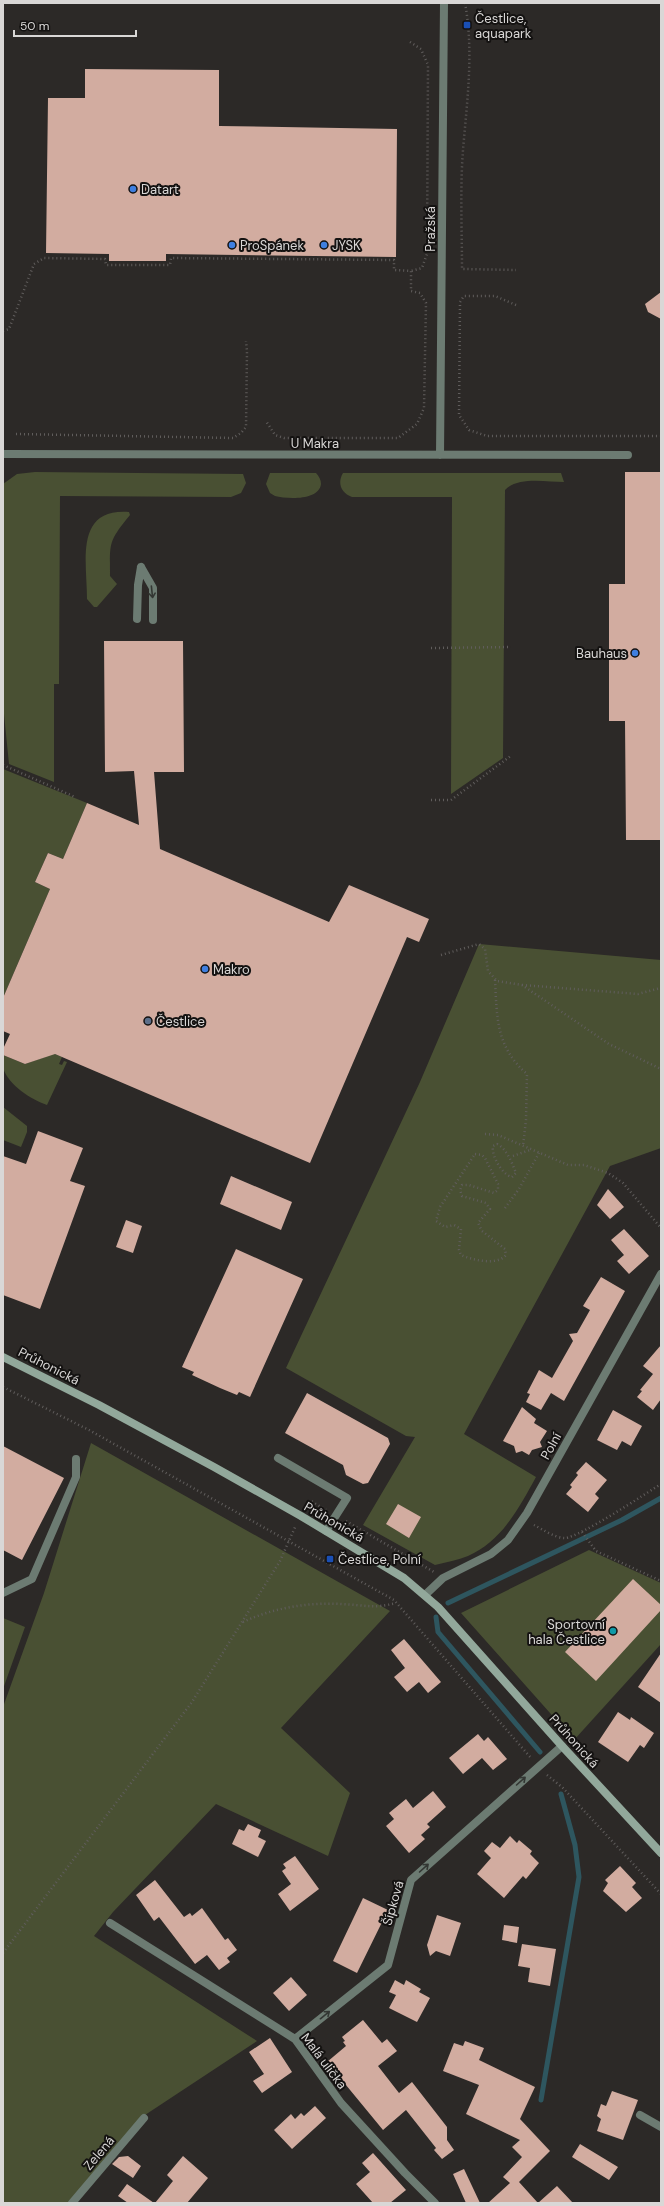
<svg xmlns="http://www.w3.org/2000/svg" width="664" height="2206" font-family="'DM Sans',sans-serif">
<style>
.green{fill:#495033}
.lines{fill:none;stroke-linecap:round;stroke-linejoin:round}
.stream{stroke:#2e565f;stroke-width:5}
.building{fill:#d2aca0}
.path{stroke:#605d5c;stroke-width:2.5;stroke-dasharray:1 3;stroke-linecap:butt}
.lane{stroke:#6c7b72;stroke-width:8}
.street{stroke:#6c7b72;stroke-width:8}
.secondary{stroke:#92a89b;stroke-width:8}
.oneway{stroke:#333733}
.transit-dot{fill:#1a4fb4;stroke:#141211;stroke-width:1.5}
.shop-dot{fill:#3f7fe0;stroke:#141211;stroke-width:1.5}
.service-dot{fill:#5c6f8a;stroke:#141211;stroke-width:1.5}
.culture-dot{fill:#0f9aa8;stroke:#141211;stroke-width:1.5}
.labels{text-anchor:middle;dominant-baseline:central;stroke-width:4;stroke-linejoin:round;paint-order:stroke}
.poi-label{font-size:13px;fill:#d9d7d6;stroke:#141211;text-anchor:start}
.street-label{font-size:13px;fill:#d9d7d6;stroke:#141211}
</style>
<rect width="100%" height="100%" fill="#2c2927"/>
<path class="green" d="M 35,472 L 243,474 L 246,483 L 241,493 L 231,497 L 60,496 L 59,684 L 54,684 L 54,782 L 9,764 L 3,704 L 3,484 L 17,474 Z
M 270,473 L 316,473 C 319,476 321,480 321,484 C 319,501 287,499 275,496 L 270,493 L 266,484 Z
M 343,473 L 561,473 L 564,482 C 547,482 518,476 505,490 L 503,758 L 451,794 L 452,497 L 352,497 C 341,493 337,483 343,473 Z
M 129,512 L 130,515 C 108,542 110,542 110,576 L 117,584 L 97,607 L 94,607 L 87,599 C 87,562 74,508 129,512 Z
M 3,769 L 87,803 L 63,859 L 48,853 L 35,882 L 50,889 L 3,998 Z
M 479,944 L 661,960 L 661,1148 L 610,1166 L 464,1434 L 536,1477 C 519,1508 502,1541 468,1556 C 458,1560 446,1562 435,1565 L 363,1525 L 415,1437 L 406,1436 L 286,1368 L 420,1082 Z
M 48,1051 L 62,1057 L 59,1064 L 62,1065 L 64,1061 L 67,1062 L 47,1105 C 31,1099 9,1086 3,1068 C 2,1065 3,1059 3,1055 L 25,1064 L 45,1057 Z
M 3,1107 L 27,1126 L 27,1132 L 21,1147 L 3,1140 Z
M 91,1443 L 390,1611 L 281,1728 L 350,1793 L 328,1856 L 216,1804 L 113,1912 L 94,1936 L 257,2041 L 145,2115 L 72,2203 L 3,2203 L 3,1707 L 44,1593 Z
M 589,1550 L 661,1583 L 661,1644 L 574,1740 L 461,1613 Z
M 3,1618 L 25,1627 L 3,1689 Z"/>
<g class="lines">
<path class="stream" d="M 448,1603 L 622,1520 L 661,1498
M 436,1617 L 438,1632 L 540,1752
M 541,2100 L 579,1877 L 575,1845 L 561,1794"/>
</g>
<path class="building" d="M 85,69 L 219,70 L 219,126 L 397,129 L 396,257 L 166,254 L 166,261 L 109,261 L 109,254 L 46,253 L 48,98 L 85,98 Z
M 661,292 L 661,319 L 648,312 L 645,304 Z
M 625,472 L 661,472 L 661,840 L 626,840 L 625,721 L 609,721 L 609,584 L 625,584 Z
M 104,641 L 183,641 L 184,772 L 154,772 L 160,849 L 329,922 L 349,885 L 429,919 L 419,942 L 407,937 L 310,1163 L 55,1054 L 25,1064 L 3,1055 L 3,1049 L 10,1034 L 3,1031 L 3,998 L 50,889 L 35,882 L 48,853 L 63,859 L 87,803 L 139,825 L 134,771 L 105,772 Z
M 38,1131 L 83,1148 L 70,1181 L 85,1186 L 40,1309 L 3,1295 L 3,1156 L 26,1164 Z
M 231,1176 L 292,1202 L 281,1230 L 220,1204 Z
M 608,1189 L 624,1207 L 610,1219 L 597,1205 Z
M 126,1220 L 142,1226 L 133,1253 L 116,1247 Z
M 624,1229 L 649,1256 L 629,1274 L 617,1261 L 624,1255 L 611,1240 Z
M 236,1249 L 303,1279 L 250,1397 L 239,1392 L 237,1395 L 220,1388 L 192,1375 L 194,1372 L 182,1367 Z
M 601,1277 L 625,1291 L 564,1401 L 551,1393 L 541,1410 L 526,1402 L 530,1394 L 527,1393 L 539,1370 L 552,1378 L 573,1341 L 569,1334 L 577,1333 L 590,1310 L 583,1306 Z
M 661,1345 L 661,1399 L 653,1410 L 637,1397 L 642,1391 L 640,1390 L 653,1374 L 643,1366 Z
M 307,1393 L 388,1438 L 390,1444 L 368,1483 L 363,1484 L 346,1475 L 343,1465 L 285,1433 Z
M 522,1407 L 536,1419 L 534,1423 L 547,1431 L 540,1442 L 542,1447 L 532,1450 L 529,1455 L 522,1451 L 516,1453 L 514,1446 L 503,1441 Z
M 613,1410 L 642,1426 L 631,1446 L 622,1441 L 617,1450 L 597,1440 Z
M 3,1446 L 64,1478 L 22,1560 L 3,1550 Z
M 586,1462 L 607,1480 L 595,1494 L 599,1498 L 588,1512 L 566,1494 L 572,1487 L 570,1485 L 578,1475 L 576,1473 Z
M 398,1504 L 421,1517 L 409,1538 L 386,1524 Z
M 633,1579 L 661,1605 L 661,1610 L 596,1681 L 565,1652 Z
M 404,1639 L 441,1682 L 428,1693 L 419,1682 L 407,1692 L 394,1677 L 405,1668 L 391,1650 Z
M 661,1653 L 661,1703 L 638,1687 Z
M 618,1712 L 630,1720 L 631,1717 L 654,1733 L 644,1748 L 640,1745 L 628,1762 L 598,1742 Z
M 478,1734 L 484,1741 L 488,1737 L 507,1759 L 493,1770 L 482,1758 L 463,1774 L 449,1758 Z
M 433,1791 L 446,1807 L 427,1824 L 430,1827 L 421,1835 L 425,1839 L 409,1853 L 386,1826 L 394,1819 L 389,1813 L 406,1799 L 413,1808 Z
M 248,1824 L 261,1830 L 258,1837 L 266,1841 L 258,1857 L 232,1844 L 239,1829 L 244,1831 Z
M 510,1836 L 517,1843 L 519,1840 L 532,1851 L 530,1854 L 539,1863 L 526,1879 L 523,1876 L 504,1898 L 477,1874 L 491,1858 L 484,1851 L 492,1842 L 500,1848 Z
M 295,1856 L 319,1889 L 290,1911 L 278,1894 L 291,1884 L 282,1871 L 286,1868 L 283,1864 Z
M 620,1866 L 636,1883 L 632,1887 L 642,1898 L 626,1912 L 603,1891 L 608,1883 L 605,1880 Z
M 155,1880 L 184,1917 L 190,1913 L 192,1916 L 202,1908 L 225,1940 L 228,1938 L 237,1950 L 227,1958 L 230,1962 L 219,1970 L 207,1955 L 195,1964 L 159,1917 L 154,1921 L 136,1895 Z
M 363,1898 L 388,1910 L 357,1973 L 333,1961 Z
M 437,1915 L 461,1923 L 450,1956 L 436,1951 L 430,1956 L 427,1945 Z
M 504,1925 L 519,1927 L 517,1943 L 502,1940 Z
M 522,1944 L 556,1949 L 550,1986 L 528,1982 L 530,1968 L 518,1966 Z
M 291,1977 L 307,1995 L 289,2011 L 273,1993 Z
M 395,1980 L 404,1985 L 406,1980 L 421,1989 L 419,1992 L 430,1998 L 417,2022 L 389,2008 L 396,1995 L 389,1992 Z
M 363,2020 L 382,2043 L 387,2039 L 397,2051 L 378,2066 L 399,2093 L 412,2082 L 447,2127 L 447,2140 L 454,2150 L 442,2159 L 434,2150 L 436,2148 L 406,2110 L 383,2130 L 327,2062 L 346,2046 L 343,2042 L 345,2041 L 342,2037 Z
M 270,2038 L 292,2072 L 262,2093 L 253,2081 L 264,2074 L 249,2052 Z
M 465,2041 L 484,2048 L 479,2060 L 535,2087 L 520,2119 L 550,2151 L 519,2182 L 538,2203 L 557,2186 L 573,2203 L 488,2203 L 510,2183 L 503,2177 L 522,2157 L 512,2147 L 520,2140 L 466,2114 L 479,2085 L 443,2071 L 454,2043 L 463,2046 Z
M 612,2091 L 638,2100 L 623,2140 L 597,2131 L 601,2119 L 597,2116 L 601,2104 L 606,2106 Z
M 315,2106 L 326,2118 L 292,2149 L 274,2130 L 291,2114 L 295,2119 L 301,2113 L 304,2116 Z
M 580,2144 L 618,2167 L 609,2180 L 572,2157 Z
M 373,2153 L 406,2190 L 390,2203 L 373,2203 L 356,2184 L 370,2172 L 362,2163 Z
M 128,2156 L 141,2166 L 133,2178 L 112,2164 L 119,2157 Z
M 183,2156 L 208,2178 L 187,2203 L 155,2203 L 173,2181 L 167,2175 Z
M 464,2169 L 480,2203 L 466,2203 L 453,2174 Z
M 127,2184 L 154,2203 L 128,2203 L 118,2196 Z"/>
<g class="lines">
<path class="path" d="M 465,3 C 474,52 467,101 463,150 C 460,189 462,230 462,269 L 516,270
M 410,42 L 421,49 L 428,65 L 427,254 L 422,268 L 411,271
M 516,305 L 495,296 L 464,296 L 460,302 L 459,415 L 469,430 L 487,436 L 661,436
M 3,331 L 9,329 L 34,264 L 44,258 L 105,259 L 106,265 L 170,265 L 171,258 L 394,260 L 394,270 L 411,271 L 411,291 L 420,293 L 426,303 L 424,408 L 417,424 L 398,438 L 284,438 L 275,435 L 266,421
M 16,434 L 233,438 L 241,433 L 246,427 L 247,351 L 246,341
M 431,648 L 511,647
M 3,765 L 75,797
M 431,800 L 451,800 L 512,755
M 441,955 L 479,944 L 485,949 L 488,971 L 497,981 L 522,985 L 609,1044 L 661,1069
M 495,980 C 497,1018 496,1047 527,1074 L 526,1120 L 523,1146
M 522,985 L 638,994 L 661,988
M 485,1134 L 498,1135 L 568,1165 L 584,1165 L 608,1173 L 623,1183 L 661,1228
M 497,1144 C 507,1149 512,1163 516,1173 L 512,1177 C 502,1175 491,1155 493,1146 Z
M 475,1154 L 482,1155 L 485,1158 L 498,1184 L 498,1190 L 494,1193 L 469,1185 L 462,1185 L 460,1190 L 462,1196 L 486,1203 L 490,1209 L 478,1223 L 482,1231 L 505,1249 L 506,1255 C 497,1266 472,1260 461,1255 L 459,1250 L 461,1229 L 454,1225 L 445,1227 L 436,1221 L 440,1207 Z
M 513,1156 L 530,1150
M 505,1208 L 519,1189 L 539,1153
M 3,1387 L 89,1430 L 394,1600 L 531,1758
M 307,1507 L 311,1501 L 326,1510
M 346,1521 L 434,1572
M 534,1525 C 542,1529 555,1538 565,1538 C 580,1537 645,1494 661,1484
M 582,1532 L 596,1551 L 661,1581
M 243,1622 C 273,1608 308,1602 342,1604 C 363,1605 374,1609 396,1603
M 547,1775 L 563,1788 L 661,1894
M 3,1953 L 192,1702 L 280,1561 L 296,1525"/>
<path class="lane" d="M 141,567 L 153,588 L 153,620
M 137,619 L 138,585 L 141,567
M 278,1458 L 347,1498 L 326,1531
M 3,1593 L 32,1579 L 76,1477 L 76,1459"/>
<path class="street" d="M 3,454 L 628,455
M 440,455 L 444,3
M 425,1595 L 443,1578 L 491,1554 L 508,1540 L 527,1513 L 661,1274
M 110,1923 L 295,2039 L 341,2103 L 405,2173 L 435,2203
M 295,2039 L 388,1965 L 411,1880 L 562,1746
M 640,2115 L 661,2127
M 72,2203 L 144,2118"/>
<path class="secondary" d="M 3,1357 L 99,1405 L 214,1467 L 301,1516 L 404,1578 L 438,1607 L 562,1746 L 661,1853"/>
</g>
<defs><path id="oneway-shaft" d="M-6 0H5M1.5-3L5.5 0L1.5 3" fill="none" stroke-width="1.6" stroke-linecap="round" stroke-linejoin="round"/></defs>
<g class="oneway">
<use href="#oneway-shaft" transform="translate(152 592) rotate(84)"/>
<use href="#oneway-shaft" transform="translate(521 1781) rotate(-42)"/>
<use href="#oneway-shaft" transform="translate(424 1868) rotate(-42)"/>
<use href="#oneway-shaft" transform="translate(325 2015) rotate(-39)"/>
</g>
<g class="transit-dot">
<rect x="463" y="21" width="8" height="8" rx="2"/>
<rect x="326" y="1555" width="8" height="8" rx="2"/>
</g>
<g class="shop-dot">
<circle cx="133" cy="189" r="4"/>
<circle cx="232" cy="245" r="4"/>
<circle cx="324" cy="245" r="4"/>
<circle cx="635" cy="653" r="4"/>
<circle cx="205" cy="969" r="4"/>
</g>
<circle class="service-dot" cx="148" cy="1021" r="4"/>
<circle class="culture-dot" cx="613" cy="1631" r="4"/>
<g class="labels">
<g class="poi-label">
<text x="475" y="18">Čestlice,<tspan x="475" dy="15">aquapark</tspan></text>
<text x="141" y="189">Datart</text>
<text x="240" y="245">ProSpánek</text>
<text x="332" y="245">JYSK</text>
<text x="627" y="653" text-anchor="end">Bauhaus</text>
<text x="213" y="969">Makro</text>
<text x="156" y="1021">Čestlice</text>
<text x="338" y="1559">Čestlice, Polní</text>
<text x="605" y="1624" text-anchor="end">Sportovní<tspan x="605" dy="15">hala Čestlice</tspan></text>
</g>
<g class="street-label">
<text transform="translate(430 229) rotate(-90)">Pražská</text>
<text x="315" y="443">U Makra</text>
<text transform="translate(49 1366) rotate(27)">Průhonická</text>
<text transform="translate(551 1446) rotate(-61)">Polní</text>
<text transform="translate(334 1522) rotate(30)">Průhonická</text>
<text transform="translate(574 1741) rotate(48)">Průhonická</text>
<text transform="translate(393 1903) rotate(-74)">Šípková</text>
<text transform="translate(324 2061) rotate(53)">Malá ulička</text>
<text transform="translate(99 2153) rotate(-50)">Zelená</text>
</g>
</g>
<rect width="664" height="2206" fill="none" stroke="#d9d7d6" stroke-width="8"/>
<path d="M14 30v6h122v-6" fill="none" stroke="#d9d7d6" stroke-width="2"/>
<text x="20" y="30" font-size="12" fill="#d9d7d6" stroke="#141211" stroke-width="3" paint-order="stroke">50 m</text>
</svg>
